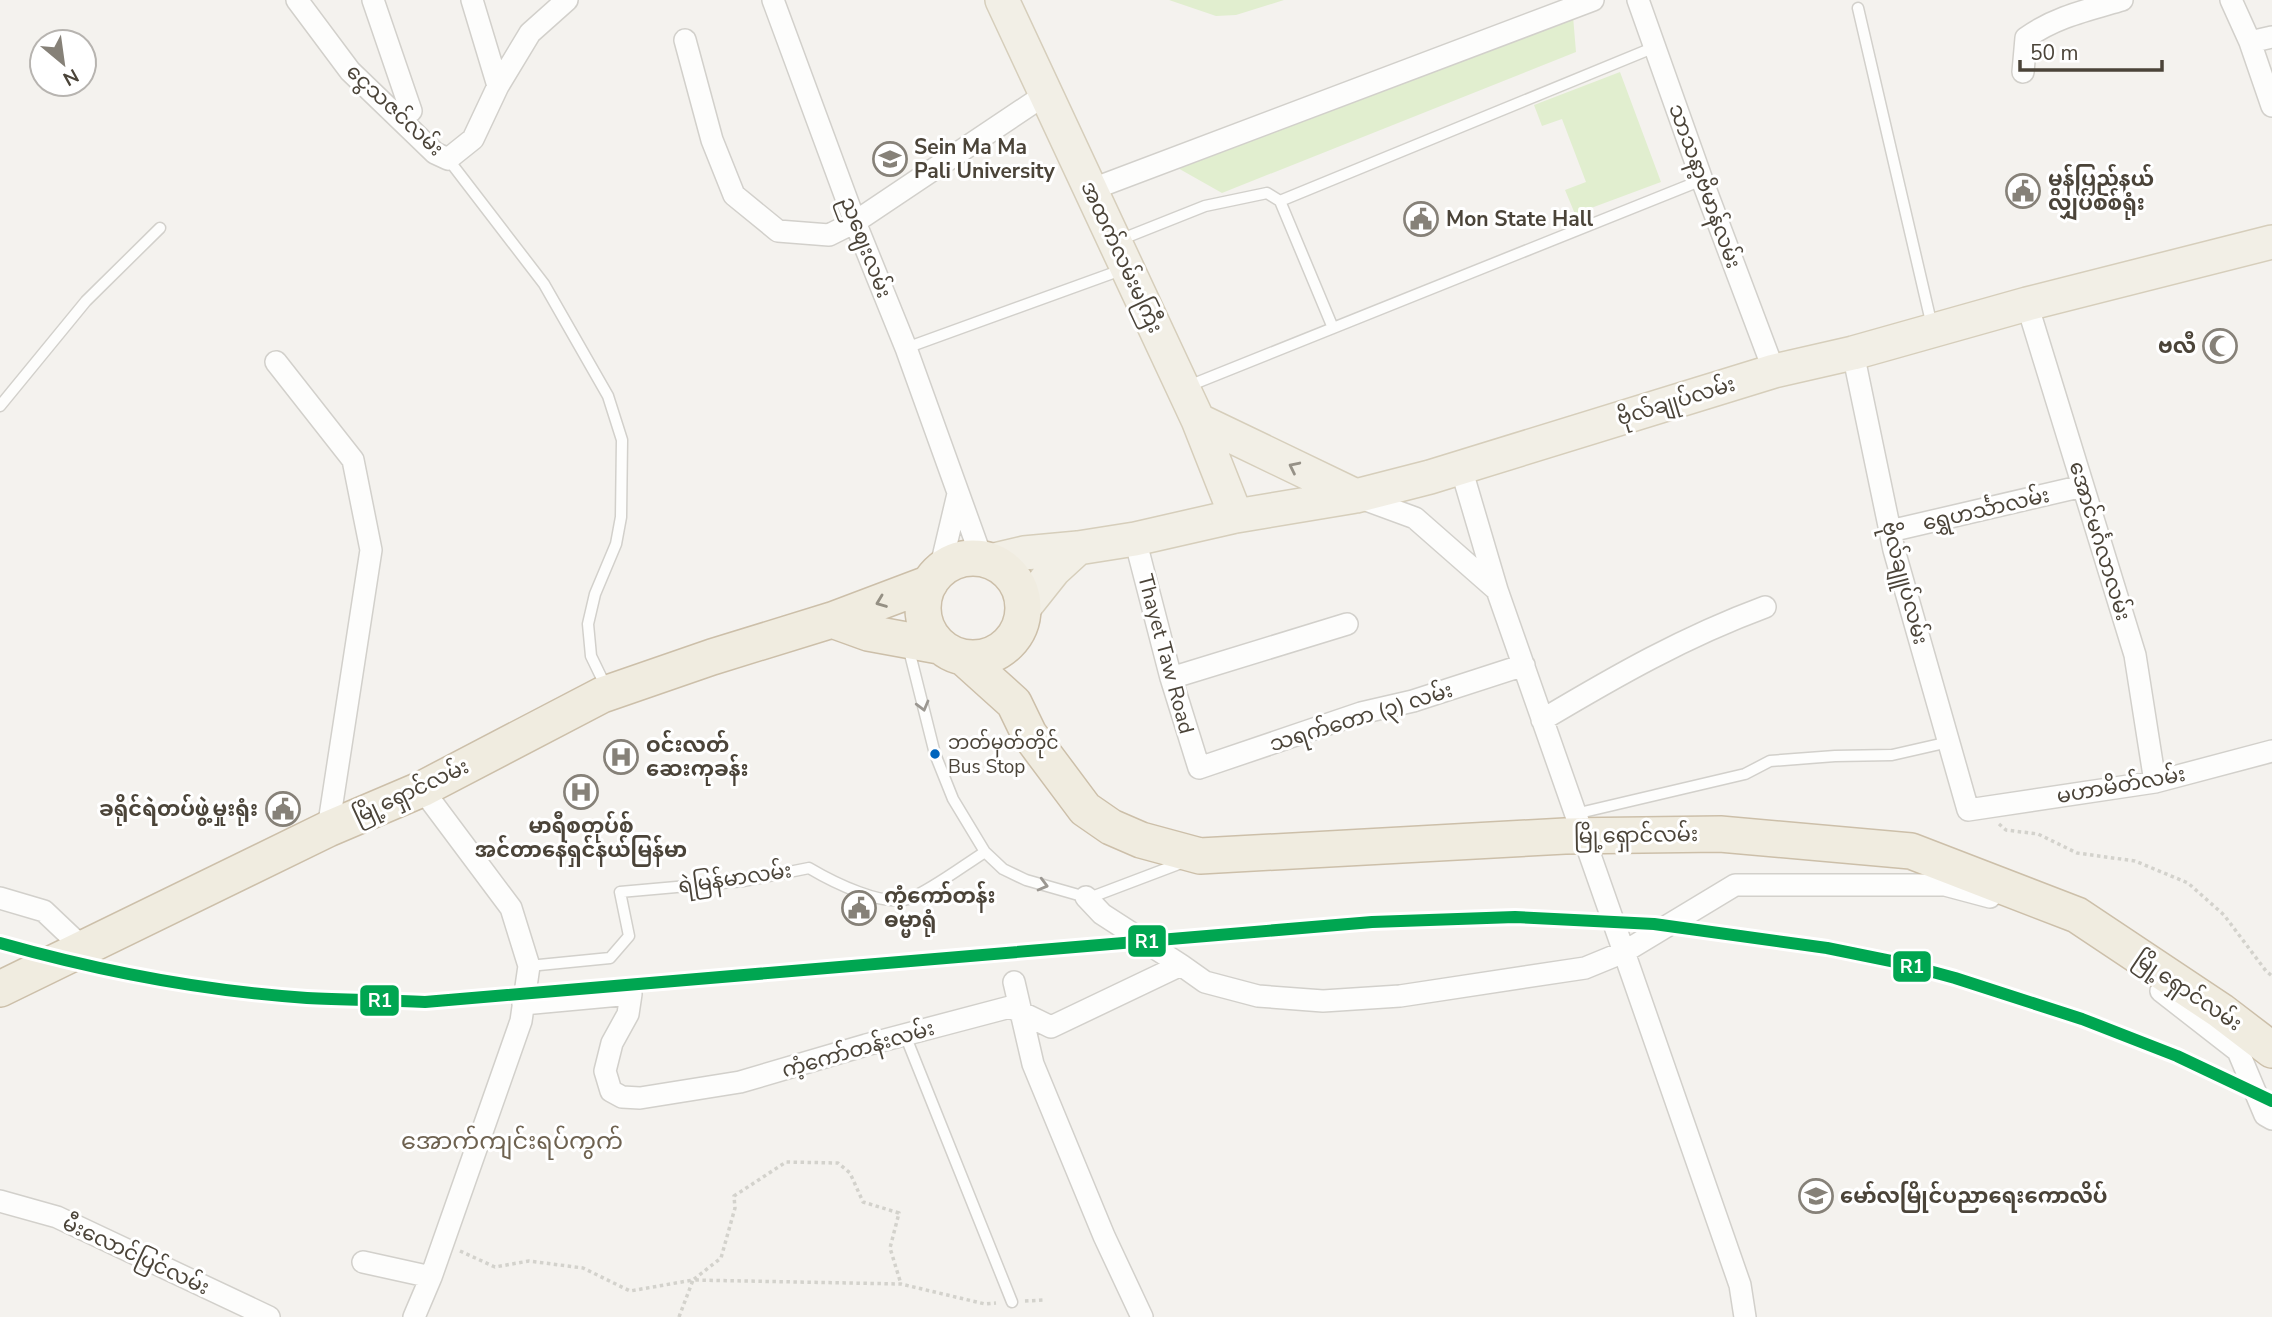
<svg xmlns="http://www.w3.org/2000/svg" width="2272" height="1317" font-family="'Nunito Sans','Noto Sans Myanmar',sans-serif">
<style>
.green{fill:#e1eecf}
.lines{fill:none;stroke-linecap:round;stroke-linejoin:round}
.service-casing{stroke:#d2d0cb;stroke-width:13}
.minor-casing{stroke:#d2d0cb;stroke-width:24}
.primary-casing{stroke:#d6cebb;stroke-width:36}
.trunk-casing{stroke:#ccbfa9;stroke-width:38}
.path{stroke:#d3d2cc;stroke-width:3.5;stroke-dasharray:3.5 3.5;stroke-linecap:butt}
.service{stroke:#fdfdfc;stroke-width:10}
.minor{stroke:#fdfdfc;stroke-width:21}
.primary{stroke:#f2efe6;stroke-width:33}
.trunk{stroke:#f0ece0;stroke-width:35}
.rail-1-casing{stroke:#fff;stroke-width:18}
.rail-1{stroke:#00a651;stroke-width:12}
.oneway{stroke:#969187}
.oneway2{stroke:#959084}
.oneway3{stroke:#9b9791}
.bus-dot{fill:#0065bd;stroke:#fff;stroke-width:2.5}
.labels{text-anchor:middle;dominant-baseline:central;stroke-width:6;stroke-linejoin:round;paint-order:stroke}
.bus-label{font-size:19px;fill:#4b4439;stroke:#fff;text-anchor:start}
.street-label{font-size:21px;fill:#4b4439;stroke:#fff}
.poi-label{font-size:21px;font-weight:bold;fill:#4b4439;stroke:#fff;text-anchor:start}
.quarter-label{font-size:24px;fill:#6e6250;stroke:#fff}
.line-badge{stroke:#fff;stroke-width:2.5}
.badge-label{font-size:19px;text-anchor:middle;font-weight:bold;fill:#fff}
</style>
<rect width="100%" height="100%" fill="#f4f2ee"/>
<path class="green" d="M 1169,0 L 1284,0 L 1236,15 L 1216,16 Z
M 1573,16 L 1576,52 L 1222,193 L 1176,167 Z
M 1620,72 L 1661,182 L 1575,214 L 1565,190 L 1586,182 L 1562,119 L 1542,126 L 1534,105 Z"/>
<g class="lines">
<g class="service-casing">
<path id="service" d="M 1858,8 L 1932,326
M 448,159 L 544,284 L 608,396 L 622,440 L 621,517 L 616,544 L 595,594 L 588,624 L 591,656 L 606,687
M 1280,201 L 1655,47
M 1117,241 L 1205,206 L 1267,193 L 1280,201 L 1333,328
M 906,348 L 1124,269
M 1186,387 L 1702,180
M 0,406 L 86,301 L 160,228
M 908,646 L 935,754 L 953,799 L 985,852 L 1003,869 L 1026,880 L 1089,898 L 1184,862
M 1575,814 L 1745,774 L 1770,761 L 1835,756 L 1892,755 L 1949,742
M 529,966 L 610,958 L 629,936 L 620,892 L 744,881 L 809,868 C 831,881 885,909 911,898 C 934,888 963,866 985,852
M 905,1035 L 1012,1302"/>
</g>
<g class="minor-casing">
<path id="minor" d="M 297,0 L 350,71 L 435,153 L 448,159 L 473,139 L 498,86 L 530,33 L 567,0
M 373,0 L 411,111
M 472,0 L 498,86
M 773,0 L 855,222 L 906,348 L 982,559
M 1638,0 L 1702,180 L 1774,371
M 2231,0 L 2250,42 L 2272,106
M 685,40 L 712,140 L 734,195 L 778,231 L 829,235 L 855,222 L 1046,94
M 2250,42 L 2272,37
M 2023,72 L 2026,38 C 2055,17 2088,10 2122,0
M 1090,190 L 1593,0
M 2027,304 L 2135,655 L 2155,782
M 1853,353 L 1894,550 L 1968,810 L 2155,782 L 2272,751
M 276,362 L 353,460 L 371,550 L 328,829
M 1461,468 L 1497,590
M 1890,531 L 2083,486
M 1135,539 L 1171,678 L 1199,768 L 1361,713 L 1413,701 L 1524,665
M 940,570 L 958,494
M 1171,678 L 1347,624
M 1542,720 C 1616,676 1684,637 1765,607
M 0,898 L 44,911 L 83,948
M 1181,965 L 1205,982 L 1258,996 L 1323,1001 L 1400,996 L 1585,968 L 1624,952 L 1497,590 L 1415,518 L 1358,497
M 1014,982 L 1033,1064 L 1104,1236 L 1142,1317
M 2161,991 L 2238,1051 L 2265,1115 L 2272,1119
M 523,1004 L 631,994 L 628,1014 L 612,1043 L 605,1071 L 611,1091 L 622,1097 L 640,1098 L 740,1082 L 866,1045 L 1010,1007 L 1051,1027 L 1181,965 L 1102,914 L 1086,897
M 0,1201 L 57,1217 L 269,1317
M 363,1262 L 431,1277
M 414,1317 L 431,1277 L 521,1021 L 529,966 L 511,908 L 422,789
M 1745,1317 L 1740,1285 L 1624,952 L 1735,885 L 1945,885 L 1990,897"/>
</g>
<g class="primary-casing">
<path id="primary" d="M 1002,0 L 1198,420 L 1236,516
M 1198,420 L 1356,496
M 990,561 L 1024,553 L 1078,548 L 1135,539 L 1236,516 L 1356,496 L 1430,477 L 1774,371 L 1853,353 L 2027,304 L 2272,242
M 1023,609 L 1054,570 L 1078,548"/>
</g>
<g class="trunk-casing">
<path id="trunk" d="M923 608a50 50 0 1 1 100 0a50 50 0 1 1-100 0Z
M 832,620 L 868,633 L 939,646
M 964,658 L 1014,703 L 1029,734 L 1085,809 L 1111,827 L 1141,840 L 1200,856 L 1565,836 L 1720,834 L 1911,851 L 2077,915 L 2221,1011 L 2272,1050
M 0,989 L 328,829 L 422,789 L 602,695 L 712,657 L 832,620 L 930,583"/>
</g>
<path class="path" d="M 1999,824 L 2006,830 L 2038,834 L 2077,853 L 2135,861 L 2188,883 L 2224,915 L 2266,971 L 2272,976
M 460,1251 L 495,1267 L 529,1261 L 583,1268 L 630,1291 L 693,1280 L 721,1258 L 735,1208 L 734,1196 L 786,1162 L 838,1163 L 850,1173 L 863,1202 L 899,1213 L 890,1248 L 901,1284
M 1025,1301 L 1044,1300
M 679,1317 L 693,1280 L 901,1284 L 985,1304 L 996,1303"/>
<use href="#service" class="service"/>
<use href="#minor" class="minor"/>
<use href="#primary" class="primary"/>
<use href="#trunk" class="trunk"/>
<g class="rail-1-casing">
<path id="rail-1" d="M 0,943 C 99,971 204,991 307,998 C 346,1000 386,1000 425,1002 L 1372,922 L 1515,917 L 1654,924 L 1827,948 L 1896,962 L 1955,978 L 2082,1019 L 2177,1056 L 2272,1101"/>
</g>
<use href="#rail-1" class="rail-1"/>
</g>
<defs><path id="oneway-chevron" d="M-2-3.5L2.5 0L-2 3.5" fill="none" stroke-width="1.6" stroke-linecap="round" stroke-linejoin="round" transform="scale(1.75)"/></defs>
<use class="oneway" href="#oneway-chevron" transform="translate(1294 467) rotate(-154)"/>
<use class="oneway2" href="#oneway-chevron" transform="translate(881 602) rotate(159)"/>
<g class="oneway3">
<use href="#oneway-chevron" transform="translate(923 706) rotate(75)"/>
<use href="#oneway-chevron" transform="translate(1043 885) rotate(15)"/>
</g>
<defs>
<g id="university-ring" transform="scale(1.75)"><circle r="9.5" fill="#fff" stroke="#868178" stroke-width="1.5"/><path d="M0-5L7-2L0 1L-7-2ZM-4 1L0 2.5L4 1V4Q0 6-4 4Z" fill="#868178"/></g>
<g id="civic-ring" transform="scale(1.75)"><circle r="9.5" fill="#fff" stroke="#868178" stroke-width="1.5"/><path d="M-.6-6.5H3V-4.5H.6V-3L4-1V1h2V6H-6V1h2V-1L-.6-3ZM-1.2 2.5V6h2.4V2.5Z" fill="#868178"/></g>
<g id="mosque-ring" transform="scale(1.75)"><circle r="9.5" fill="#fff" stroke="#868178" stroke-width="1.5"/><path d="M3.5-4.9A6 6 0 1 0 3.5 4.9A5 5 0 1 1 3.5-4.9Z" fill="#868178"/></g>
<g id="hospital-ring" transform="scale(1.75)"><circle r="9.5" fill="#fff" stroke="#868178" stroke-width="1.5"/><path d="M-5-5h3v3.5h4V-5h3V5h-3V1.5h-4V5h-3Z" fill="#868178"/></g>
</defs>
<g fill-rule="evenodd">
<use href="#university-ring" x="890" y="159"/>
<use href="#civic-ring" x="2023" y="191"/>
<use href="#civic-ring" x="1421" y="219"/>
<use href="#mosque-ring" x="2220" y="346"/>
<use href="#hospital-ring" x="621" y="757"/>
<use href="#hospital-ring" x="581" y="792"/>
<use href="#civic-ring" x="283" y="809"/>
<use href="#civic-ring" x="859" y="908"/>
<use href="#university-ring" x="1816" y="1196"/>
</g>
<circle class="bus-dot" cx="935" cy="754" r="6"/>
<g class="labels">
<g class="bus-label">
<text x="948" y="743">ဘတ်မှတ်တိုင်<tspan x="948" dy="24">Bus Stop</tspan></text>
</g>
<g class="street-label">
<text transform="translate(395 110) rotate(43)">ငွေသဇင်လမ်း</text>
<text transform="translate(1705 186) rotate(70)">သာသနာ့ဗိမာန်လမ်း</text>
<text transform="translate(866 247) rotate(69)">ညဈေးလမ်း</text>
<text transform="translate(1122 257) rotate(65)">အထက်လမ်းမကြီး</text>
<text transform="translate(1676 401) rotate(-17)">ဗိုလ်ချုပ်လမ်း</text>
<text transform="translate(1986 509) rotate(-13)">ရွှေဟင်္သာလမ်း</text>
<text transform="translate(2100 541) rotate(73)">အောင်မင်္ဂလာလမ်း</text>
<text transform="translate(1905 583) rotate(75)">ဗိုလ်ချူပ်လမ်း</text>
<text transform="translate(1166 654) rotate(75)">Thayet Taw Road</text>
<text transform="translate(1361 717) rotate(-17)">သရက်တော (၃) လမ်း</text>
<text transform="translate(2121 785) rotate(-10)">မဟာမိတ်လမ်း</text>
<text transform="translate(411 791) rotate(-25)">မြို့ရှောင်လမ်း</text>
<text transform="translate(1636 835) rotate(-1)">မြို့ရှောင်လမ်း</text>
<text transform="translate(735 878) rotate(-8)">ရဲမြန်မာလမ်း</text>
<text transform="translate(2188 991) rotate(34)">မြို့ရှောင်လမ်း</text>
<text transform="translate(858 1049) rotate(-16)">ကံ့ကော်တန်းလမ်း</text>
<text transform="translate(136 1255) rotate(25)">မီးလောင်ပြင်လမ်း</text>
</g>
<g class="poi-label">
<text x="914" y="147">Sein Ma Ma<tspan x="914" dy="24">Pali University</tspan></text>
<text x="2048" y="179">မွန်ပြည်နယ်<tspan x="2048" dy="24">လျှပ်စစ်ရုံး</tspan></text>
<text x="1446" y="219">Mon State Hall</text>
<text x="2196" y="346" text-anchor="end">ဗလီ</text>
<text x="646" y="745">ဝင်းလတ်<tspan x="646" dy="24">ဆေးကုခန်း</tspan></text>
<text x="258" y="809" text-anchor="end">ခရိုင်ရဲတပ်ဖွဲ့မှုးရုံး</text>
<text x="581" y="826" text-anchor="middle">မာရီစတုပ်စ်<tspan x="581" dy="24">အင်တာနေရှင်နယ်မြန်မာ</tspan></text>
<text x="884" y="896">ကံ့ကော်တန်း<tspan x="884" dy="24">ဓမ္မာရုံ</tspan></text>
<text x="1840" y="1196">မော်လမြိုင်ပညာရေးကောလိပ်</text>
</g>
<g class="quarter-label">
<text x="512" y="1141">အောက်ကျင်းရပ်ကွက်</text>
</g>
</g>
<g class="line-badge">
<rect x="1127" y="924" width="40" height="34" rx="7" fill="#00a651"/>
<rect x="1892" y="950" width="40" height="33" rx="7" fill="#00a651"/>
<rect x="359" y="984" width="41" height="33" rx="7" fill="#00a651"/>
</g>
<g class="badge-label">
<text x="1147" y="948">R1</text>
<text x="1912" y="973">R1</text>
<text x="380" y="1007">R1</text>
</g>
<g transform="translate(63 63) rotate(151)"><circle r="33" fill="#ffffff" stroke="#b7b4b0" stroke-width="2"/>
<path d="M0-5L12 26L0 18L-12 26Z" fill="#868178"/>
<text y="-10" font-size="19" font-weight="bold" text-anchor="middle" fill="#4b4439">N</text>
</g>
<path d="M2020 60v10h142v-10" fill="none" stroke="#4b4439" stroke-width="3.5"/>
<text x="2030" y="60" font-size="21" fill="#4b4439" stroke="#ffffff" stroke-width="5" paint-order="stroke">50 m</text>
</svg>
